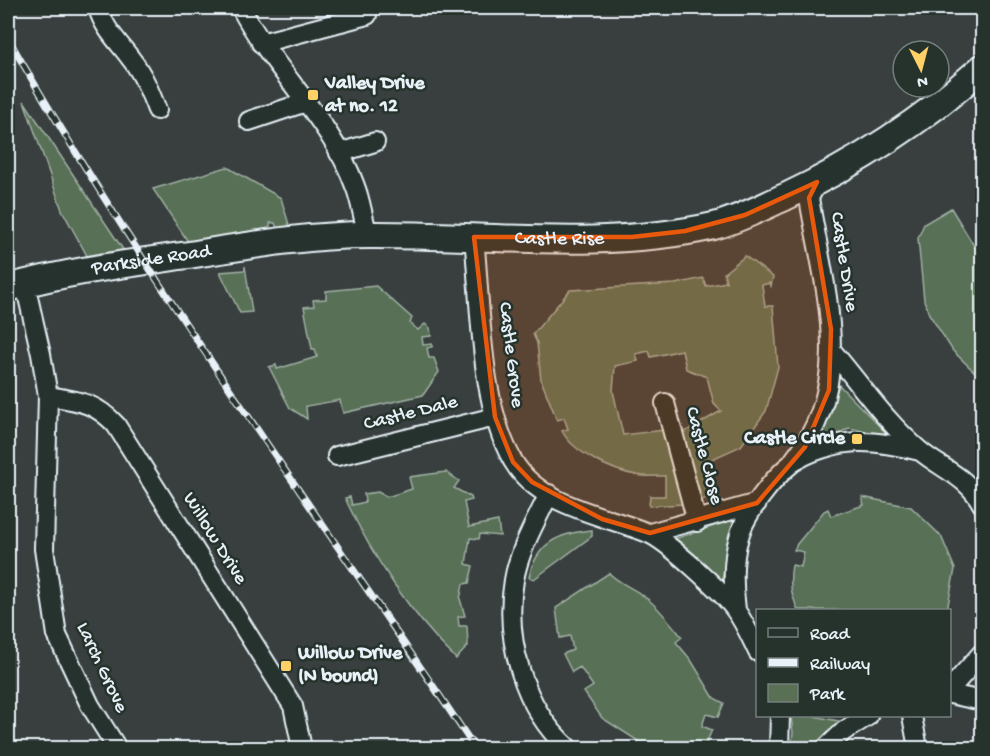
<svg xmlns="http://www.w3.org/2000/svg" width="990" height="756" font-family="'Gochi Hand',sans-serif">
<style>
.green{fill:#597054;stroke:#a0b0a6;stroke-width:1.5}
.lines{fill:none;stroke-linecap:round;stroke-linejoin:round}
.street-casing{stroke:#e8f1f8;stroke-width:22}
.secondary-casing{stroke:#e8f1f8;stroke-width:30}
.street{stroke:#26332d;stroke-width:18}
.secondary{stroke:#26332d;stroke-width:26}
.rail-casing{stroke:#e8f1f8;stroke-width:7}
.rail{stroke:#26332d;stroke-width:4.5;stroke-dasharray:14;stroke-linecap:butt}
.marked{fill:#e8590c;fill-opacity:0.2;stroke:#e8590c;stroke-width:4.5;stroke-linejoin:round}
.poi-dot{fill:#ffd166;stroke:#26332d;stroke-width:2}
.labels{text-anchor:middle;dominant-baseline:central;stroke-width:5;stroke-linejoin:round;paint-order:stroke}
.poi-label{font-size:20px;font-weight:bold;fill:#e8f1f8;stroke:#26332d;text-anchor:start}
.street-label{font-size:20px;fill:#e8f1f8;stroke:#26332d}
</style>
<rect width="100%" height="100%" fill="#383f3e"/>
<filter id="ink" filterUnits="userSpaceOnUse"><feTurbulence type="fractalNoise" baseFrequency=".0167" numOctaves="2"/><feDisplacementMap in="SourceGraphic" scale="12" xChannelSelector="R" yChannelSelector="G"/><feConvolveMatrix kernelMatrix="1 2 1 2 8 2 1 2 1" color-interpolation-filters="sRGB"/></filter>
<g filter="url(#ink)">
<path class="green" d="M 24,101 L 128,257 L 91,263 L 62,210 Z
M 227,167 L 281,198 L 290,228 L 277,228 L 275,223 L 270,223 L 270,228 L 204,239 L 201,245 L 191,246 L 153,189 Z
M 951,208 L 982,259 L 982,379 L 953,351 L 929,314 L 924,300 L 918,238 L 924,224 Z
M 745,256 L 773,277 L 771,286 L 770,283 L 762,285 L 765,306 L 773,306 L 778,367 L 766,411 L 741,446 L 703,463 L 718,494 L 698,502 L 681,434 L 721,411 L 714,404 L 707,377 L 686,369 L 682,350 L 651,357 L 649,351 L 636,354 L 638,361 L 615,366 L 613,391 L 623,435 L 664,430 L 684,504 L 649,506 L 650,496 L 665,496 L 665,476 C 656,476 645,477 636,475 C 613,471 573,453 562,431 L 568,429 L 564,418 L 557,420 L 541,380 L 537,343 L 533,334 L 570,290 L 675,284 L 703,278 L 706,286 L 726,282 L 724,273 Z
M 245,266 L 252,312 L 240,313 L 220,272 L 245,270 Z
M 376,286 L 412,318 L 410,323 L 418,330 L 425,324 L 430,328 L 431,336 L 422,337 L 423,345 L 432,344 L 432,347 L 427,348 L 429,358 L 434,358 L 439,372 L 423,395 L 343,413 L 340,400 L 306,406 L 307,419 L 290,408 L 269,367 L 276,365 L 277,369 L 317,357 L 315,349 L 312,349 L 304,307 L 314,306 L 313,300 L 326,299 L 326,291 Z
M 839,385 L 889,436 L 849,428 L 817,445 Z
M 446,472 L 459,481 L 454,488 L 471,497 L 472,500 L 464,502 L 469,527 L 498,521 L 500,536 L 480,534 L 479,539 L 470,538 L 466,564 L 473,566 L 469,583 L 463,584 L 460,599 L 465,616 L 458,617 L 459,626 L 467,626 L 468,646 L 456,659 C 411,614 372,557 345,498 L 350,497 L 352,505 L 365,502 L 364,494 L 378,492 L 387,497 L 412,489 L 409,477 Z
M 862,497 L 911,507 L 941,536 L 955,569 L 947,610 L 798,610 C 791,594 789,583 792,565 L 801,567 L 804,552 L 794,550 L 797,544 L 824,511 L 828,509 L 831,516 L 864,505 Z
M 736,519 L 722,580 L 711,575 L 671,540 Z
M 592,530 L 592,536 L 534,579 L 529,577 C 537,543 558,533 592,530 Z
M 609,573 C 620,584 633,588 645,597 C 659,607 671,624 682,637 L 676,642 L 691,660 L 714,698 L 724,703 L 718,717 L 706,714 L 702,726 L 712,730 L 704,748 L 649,748 L 602,718 L 584,692 L 593,686 L 580,667 L 572,672 L 563,654 L 573,650 L 570,636 L 560,638 L 556,608 Z
M 791,716 L 814,716 L 843,722 L 812,748 L 791,748 L 793,733 Z"/>
<g class="lines">
<g class="street-casing">
<path id="street" d="M 98,8 C 104,29 118,41 131,59 C 143,74 150,92 157,110
M 241,8 C 273,70 331,119 355,186 C 361,201 363,219 368,235
M 261,43 L 367,15
M 249,121 L 306,102
M 339,153 L 375,142
M 474,237 C 481,305 479,402 513,461 C 539,506 604,515 648,533 C 666,540 725,594 736,611 C 745,623 751,638 758,652
M 25,284 L 41,354 L 48,396 L 44,549 L 57,635 L 90,705 L 117,748
M 833,352 C 861,385 885,421 919,450 C 941,469 967,476 982,504
M 48,396 C 78,401 95,402 116,425 L 293,706 L 302,748
M 665,403 L 697,522
M 337,456 L 495,417
M 793,461 C 857,382 824,289 809,198 L 817,182
M 549,494 C 536,521 519,550 514,580 C 504,638 523,708 568,748
M 650,533 L 757,503
M 736,610 C 733,587 732,560 739,537 C 745,514 773,478 792,463 C 808,451 837,443 857,442 C 878,441 900,446 920,451
M 950,689 L 982,653
M 950,694 L 982,701
M 912,716 L 918,748
M 779,748 L 780,716
M 826,748 L 844,731 L 868,716"/>
</g>
<g class="secondary-casing">
<g id="secondary">
<path id="s1" d="M 8,288 C 68,271 133,263 195,254 C 252,245 311,235 369,235 C 483,234 601,251 714,226 C 738,220 762,207 785,197 C 858,163 922,121 982,68"/>
</g>
</g>
<use href="#street" class="street"/>
<use href="#secondary" class="secondary"/>
<g class="rail-casing">
<path id="rail" d="M 8,38 C 148,284 318,513 475,748"/>
</g>
<use href="#rail" class="rail"/>
</g>
</g>
<path class="marked" d="M 817,182 L 809,198 L 831,329 L 829,390 L 805,447 L 757,503 L 650,533 L 602,519 L 532,482 L 513,462 L 495,417 L 474,237 L 632,237 L 685,231 L 745,215 Z"/>
<g class="poi-dot">
<rect x="307" y="89" width="12" height="12" rx="3"/>
<rect x="851" y="433" width="12" height="12" rx="3"/>
<rect x="280" y="660" width="12" height="12" rx="3"/>
</g>
<g class="labels">
<g class="poi-label">
<text x="325" y="84">Valley Drive<tspan x="325" dy="23">at no. 12</tspan></text>
<text x="845" y="439" text-anchor="end">Castle Circle</text>
<text x="298" y="654">Willow Drive<tspan x="298" dy="23">(N bound)</tspan></text>
</g>
<g class="street-label">
<text stroke="none"><textPath href="#s1" startOffset="556">Castle Rise</textPath></text>
<text stroke="none"><textPath href="#s1" startOffset="146">Parkside Road</textPath></text>
<text transform="translate(843 262) rotate(81)">Castle Drive</text>
<text transform="translate(510 355) rotate(83)">Castle Grove</text>
<text transform="translate(411 414) rotate(-14)">Castle Dale</text>
<text transform="translate(703 456) rotate(75)">Castle Close</text>
<text transform="translate(214 539) rotate(58)">Willow Drive</text>
<text transform="translate(101 668) rotate(65)">Larch Grove</text>
</g>
</g>
<rect width="990" height="756" fill="none" stroke="#26332d" stroke-width="30"/>
<rect x="15" y="15" width="960" height="726" fill="none" stroke="#e8f1f8" stroke-width="2" filter="url(#ink)"/>
<rect x="756" y="609" width="195" height="108" fill="#26332d" stroke="#747f7e" stroke-width="1.5"/>
<rect x="768" y="628" width="30" height="9" fill="#26332d" stroke="#747f7e" stroke-width="1.5"/>
<text x="810" y="639" font-size="18" fill="#e8f1f8">Road</text>
<rect x="768" y="658" width="30" height="9" fill="#e8f1f8" stroke="#747f7e" stroke-width="1.5"/>
<text x="810" y="669" font-size="18" fill="#e8f1f8">Railway</text>
<rect x="768" y="684" width="30" height="18" fill="#597054" stroke="#747f7e" stroke-width="1.5"/>
<text x="810" y="699" font-size="18" fill="#e8f1f8">Park</text>
<g transform="translate(921 69) rotate(174)"><circle r="28" fill="#26332d" stroke="#747f7e" stroke-width="1.5"/>
<path d="M0-4.5L10 22L0 15L-10 22Z" fill="#ffd166"/>
<text y="-9" font-size="16" font-weight="bold" text-anchor="middle" fill="#e8f1f8">N</text>
</g>
</svg>
